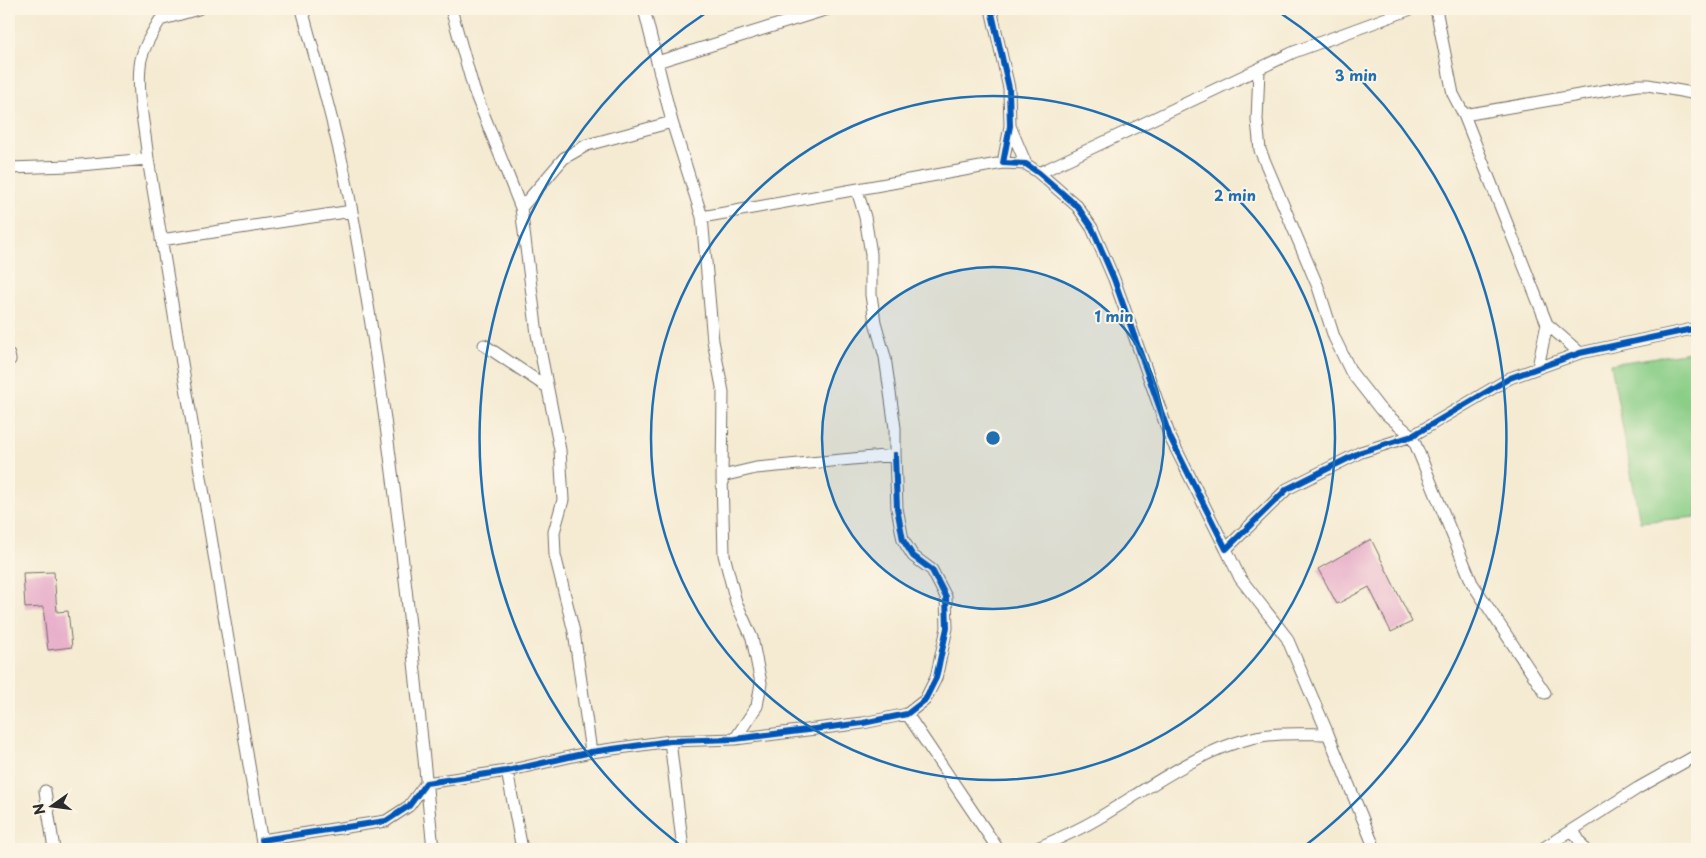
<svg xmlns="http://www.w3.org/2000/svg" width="1706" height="858" font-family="'Playpen Sans',sans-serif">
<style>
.green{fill:#8ace87;stroke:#5a7c59}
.building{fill:#e8b0cb}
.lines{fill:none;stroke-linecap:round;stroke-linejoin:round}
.street-casing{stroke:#726e66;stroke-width:13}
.street{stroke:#fff;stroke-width:11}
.cycleway-casing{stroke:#fcf5e5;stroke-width:9}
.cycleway{stroke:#0057b8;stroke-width:6}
.ring{fill:none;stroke:#1f6fb2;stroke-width:2.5}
.centre{fill:#1f6fb2;stroke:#fcf5e5;stroke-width:2.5}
.ring-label{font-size:15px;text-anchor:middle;font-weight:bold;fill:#1f6fb2;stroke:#fcf5e5;stroke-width:4;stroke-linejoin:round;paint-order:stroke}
</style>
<rect width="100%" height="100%" fill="#fcf5e5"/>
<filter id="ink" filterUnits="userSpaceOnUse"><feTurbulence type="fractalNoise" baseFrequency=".02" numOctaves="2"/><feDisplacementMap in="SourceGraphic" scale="10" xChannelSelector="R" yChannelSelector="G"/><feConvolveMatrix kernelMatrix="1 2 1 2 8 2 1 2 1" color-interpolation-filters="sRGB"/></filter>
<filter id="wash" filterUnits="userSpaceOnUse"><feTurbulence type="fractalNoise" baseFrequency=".0096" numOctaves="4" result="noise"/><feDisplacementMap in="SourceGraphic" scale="20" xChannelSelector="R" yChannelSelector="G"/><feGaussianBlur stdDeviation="1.12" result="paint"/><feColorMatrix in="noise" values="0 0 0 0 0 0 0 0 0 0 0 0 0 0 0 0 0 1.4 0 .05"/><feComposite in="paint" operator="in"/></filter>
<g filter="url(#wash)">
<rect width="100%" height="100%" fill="#f5ebd3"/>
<path class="green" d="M 1697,351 L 1697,517 L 1640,522 L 1611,364 Z"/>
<g id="blocks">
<path class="building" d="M 1371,539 L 1412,622 L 1391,632 L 1369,587 L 1337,604 L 1318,569 Z
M 54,572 L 57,612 L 68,611 L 72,647 L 48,650 L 43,607 L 25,608 L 23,573 Z"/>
</g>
</g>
<g filter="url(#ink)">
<use href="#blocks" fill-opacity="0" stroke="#726e66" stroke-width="1"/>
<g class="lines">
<g class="street-casing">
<path id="street" d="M 198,9 L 160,20 C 152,33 141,51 140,66 C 137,96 145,129 148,159 L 263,849
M 302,9 C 320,76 340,144 352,212 C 391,423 412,637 433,849
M 451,9 L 474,90 L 521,208 L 537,334 L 560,450 L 563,500 L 554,532 L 555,555 L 574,632 L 591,752
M 644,9 L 672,122 L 702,217 L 713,341 L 723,392 L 722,476 L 724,555 L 736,602 L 752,638 L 761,683 L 757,706 L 735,739
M 991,9 L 1009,88 L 1010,126 L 1003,163 L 1026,164 L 1039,173 L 1077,206 L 1092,228 L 1114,279 L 1170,437 L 1226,549 L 1287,489 L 1361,452 L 1412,436 L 1510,378 L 1580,353 L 1697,328
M 1436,9 L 1453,94 L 1464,115 L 1547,324 L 1580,353
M 657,62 L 828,9
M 1259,70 L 1257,120 L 1260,150 L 1318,287 L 1334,337 L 1351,372 L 1380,409 L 1412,436 L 1472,583 L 1545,693
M 1464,115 L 1637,85 L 1648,85 L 1697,94
M 1010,126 L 1026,164
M 9,168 L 69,166 L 148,159
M 1039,173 L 1294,52 L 1411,9
M 521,208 L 564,158 L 587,145 L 672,122
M 702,217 L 1003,163
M 161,240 L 352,211
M 484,345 L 547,387
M 9,355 L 10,360
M 1538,367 L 1547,324
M 722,476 L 756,468 L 895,455 L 895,428 L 885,357 L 875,322 L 871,295 L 871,254 L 865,217 L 857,190
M 907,714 L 998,849
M 1328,734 L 1375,849
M 670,741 L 683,849
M 507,771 L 522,849
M 45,791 L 54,849
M 1573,830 L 1584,849
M 262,840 L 386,821 L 409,806 L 426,783 L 507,771 L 591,752 L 670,741 L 735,739 L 863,723 L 907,714 L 925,700 L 936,678 L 947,628 L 946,597 L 932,570 L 913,556 L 903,540 L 897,508 L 895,455
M 1035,849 C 1056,840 1077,831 1097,819 C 1144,791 1197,751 1252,738 C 1276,732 1303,734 1328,734 L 1287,638 L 1240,578 L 1226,549
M 1542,849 L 1638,788 L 1697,755"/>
</g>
<use href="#street" class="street"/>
<g class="cycleway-casing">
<path id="cycleway" d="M 991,9 L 1009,88 L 1010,126 L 1003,163 L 1026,164 L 1039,173 L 1077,206 L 1092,228 L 1114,279 L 1170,437 L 1226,549 L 1287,489 L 1361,452 L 1412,436 L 1510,378 L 1580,353 L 1697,328
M 262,840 L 386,821 L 409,806 L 426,783 L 507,771 L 591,752 L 670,741 L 735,739 L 863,723 L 907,714 L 925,700 L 936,678 L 947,628 L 946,597 L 932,570 L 913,556 L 903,540 L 897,508 L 895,455"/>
</g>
<use href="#cycleway" class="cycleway"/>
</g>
</g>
<circle cx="993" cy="438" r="171" fill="#1f6fb2" fill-opacity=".12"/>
<g class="ring">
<circle cx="993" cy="438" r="171"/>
<circle cx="993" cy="438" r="342"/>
<path d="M684 848A513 513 0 0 1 710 10M1276 10A513 513 0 0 1 1302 848"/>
</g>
<circle cx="993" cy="438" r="8" class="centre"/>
<g class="ring-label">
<text x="1356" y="81">3 min</text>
<text x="1235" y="201">2 min</text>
<text x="1114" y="322">1 min</text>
</g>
<rect width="1706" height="858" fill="none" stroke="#fcf5e5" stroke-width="30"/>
<g transform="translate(52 806) rotate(256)" stroke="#fcf5e5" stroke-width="4" paint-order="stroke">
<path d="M0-4L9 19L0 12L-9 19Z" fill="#2b2b2b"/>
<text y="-8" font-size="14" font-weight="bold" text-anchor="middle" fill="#2b2b2b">N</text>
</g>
</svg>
